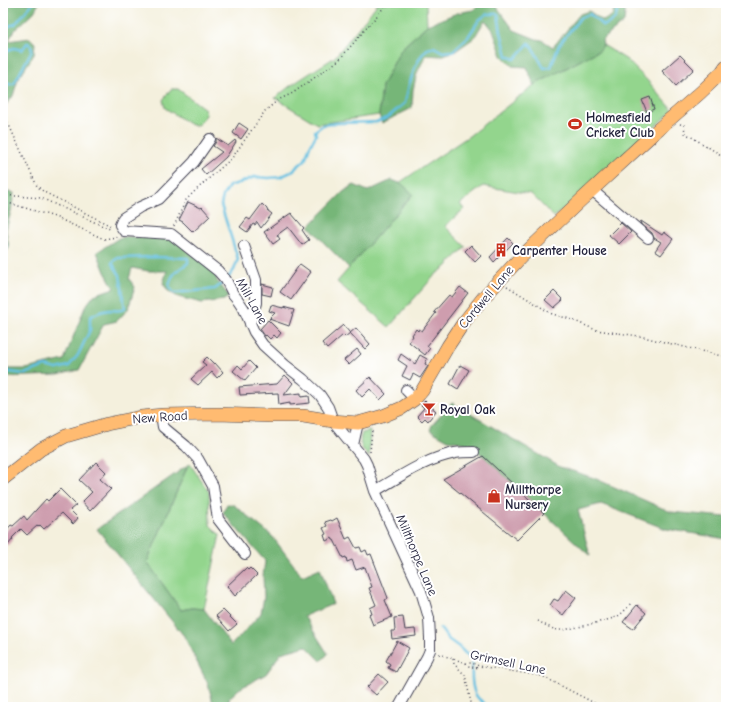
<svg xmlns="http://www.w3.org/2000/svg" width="729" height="710" font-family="'Comic Neue',sans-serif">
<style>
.green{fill:#93d58d;stroke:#5a7c64}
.forest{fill:#76b678;stroke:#4c6c5a}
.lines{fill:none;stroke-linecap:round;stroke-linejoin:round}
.stream{stroke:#64c0e2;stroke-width:2.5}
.building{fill:#ce9dae}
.minor-casing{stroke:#424153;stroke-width:12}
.major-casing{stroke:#424153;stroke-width:14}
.path{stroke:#424153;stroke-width:1.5;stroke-dasharray:1 3;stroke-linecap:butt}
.minor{stroke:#fff;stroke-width:10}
.major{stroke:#ffbb71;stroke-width:13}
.labels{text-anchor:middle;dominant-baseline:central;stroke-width:4;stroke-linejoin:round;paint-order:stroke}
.poi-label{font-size:13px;font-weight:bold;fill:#22223b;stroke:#fff;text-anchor:start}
.street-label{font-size:13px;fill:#22223b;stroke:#fff}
</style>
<rect width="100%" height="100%" fill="#fff"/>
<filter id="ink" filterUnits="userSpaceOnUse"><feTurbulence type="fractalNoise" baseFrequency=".025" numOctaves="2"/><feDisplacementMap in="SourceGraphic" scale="8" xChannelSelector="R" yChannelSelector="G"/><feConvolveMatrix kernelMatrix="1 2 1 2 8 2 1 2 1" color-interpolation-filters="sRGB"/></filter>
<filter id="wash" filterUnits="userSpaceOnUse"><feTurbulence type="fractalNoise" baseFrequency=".012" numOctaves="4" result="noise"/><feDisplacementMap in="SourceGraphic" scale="16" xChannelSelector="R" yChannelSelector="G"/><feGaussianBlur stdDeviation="0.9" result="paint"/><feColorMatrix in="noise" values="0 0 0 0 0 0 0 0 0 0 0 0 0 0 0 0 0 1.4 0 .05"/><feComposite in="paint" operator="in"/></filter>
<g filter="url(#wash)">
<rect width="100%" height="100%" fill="#f4f0dd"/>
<path class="green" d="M 378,3 L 426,3 L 427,25 L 401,49 L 382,86 L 379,115 L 317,124 L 275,98 L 290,86 L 335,57 Z
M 603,45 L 627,60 L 646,79 L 673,110 L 567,206 L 554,217 L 531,194 L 483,186 L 460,204 L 464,209 L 445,226 L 466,247 L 449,263 L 447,266 L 435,275 L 389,327 L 337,282 L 413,194 L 399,183 L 469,136 L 534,85 L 600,50 Z
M 171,89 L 178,89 L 205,109 L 206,115 L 198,125 L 191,125 L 165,108 L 163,100 Z
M 370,431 L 369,457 C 362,449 358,444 362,433 Z
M 190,464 L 209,492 L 210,525 L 220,535 L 204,609 L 192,608 L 181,610 L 147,562 L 188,465 Z"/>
<path class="forest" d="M 9,3 L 39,3 L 34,12 L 15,30 L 8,41 L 30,38 L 35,43 L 34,54 L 18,79 L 13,96 L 4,107 L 3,111 L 3,19 Z
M 480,3 L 493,3 L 497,7 L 514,30 L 536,39 L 542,40 L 553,47 L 580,14 L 589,11 L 603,21 L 613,15 L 614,3 L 626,3 L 624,22 L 602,40 L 603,45 L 600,50 L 534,85 L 527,67 L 512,66 L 502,56 L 493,30 L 485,20 L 474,38 L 457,50 L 441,56 L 426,55 L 417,73 L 413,90 L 412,108 L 382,123 L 379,115 L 382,86 L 401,49 L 427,25 L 457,13 L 473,10 Z
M 392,180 L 402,184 L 413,194 L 349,268 L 326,245 L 309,226 L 343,192 L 354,185 L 368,191 Z
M 3,191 L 14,193 L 11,211 L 6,230 L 9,248 L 3,256 Z
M 125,237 L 171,237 L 215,272 L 217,281 L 229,296 L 224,300 L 202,303 L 178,297 L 168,291 L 163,283 L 167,271 L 148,271 L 132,268 L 129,279 L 135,287 L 128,309 L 117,321 L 104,324 L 79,370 L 58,375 L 3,377 L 3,369 L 26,369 L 64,360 L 85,307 L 94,295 L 114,288 L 105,272 L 97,252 L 119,238 Z
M 452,403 L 560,467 L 594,478 L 671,512 L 726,517 L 726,539 L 666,529 L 601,504 L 578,510 L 590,556 L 470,444 L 448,440 L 430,430 L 432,425 Z
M 188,465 L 147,562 L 181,610 L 192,608 L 204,609 L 231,645 L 243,633 L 261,613 L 264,597 L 263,576 L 265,561 L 223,513 L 227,504 L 234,505 L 272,536 L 302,576 L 320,568 L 333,604 L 304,616 L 328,654 L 321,661 L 306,646 L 281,653 L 266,674 L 239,689 L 229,698 L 230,707 L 214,707 L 208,684 L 184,636 L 97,529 Z"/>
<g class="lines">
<path class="stream" d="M 3,28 L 15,24 L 33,3
M 3,42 L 8,50 L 14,48 L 22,50 L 27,43 L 30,44 L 32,50 L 14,84 L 8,84 L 3,80
M 3,242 L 5,243 L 7,247 L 3,251
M 228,278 L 234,270 L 238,259 L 221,205 L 223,196 L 229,186 L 242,182 L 254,177 L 269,178 L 280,177 L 291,172 L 305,160 L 309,148 L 316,135 L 315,131 L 323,125 L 338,123 L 376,122 L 387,118 L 405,103 L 409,85 L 415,67 L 421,56 L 427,49 L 434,47 L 443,52 L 453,51 L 468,37 L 479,20 L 487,14 L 498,14 L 501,32 L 507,56 L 515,59 L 529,43 L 535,52 L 544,68 L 551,67 L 559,45 L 580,18 L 590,14 L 603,26 C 617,20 617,18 618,3
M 3,371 L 25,374 L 45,366 L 57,369 L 69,366 L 78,355 L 90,330 L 90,317 C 96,313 101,311 109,310 C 115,310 119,312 125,309 L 120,275 L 112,263 L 117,258 L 155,257 L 188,258 L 188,263 C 177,271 171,273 169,287 L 174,293 L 215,289 L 224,282
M 440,628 L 448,639 L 459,647 L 472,660 C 472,671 470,689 478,698 C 481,701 485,703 487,707"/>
</g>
<g id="blocks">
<path class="building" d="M 680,55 L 694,69 L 676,86 L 662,71 Z
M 650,97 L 654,109 L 647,112 L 642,100 Z
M 239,123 L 248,129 L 241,139 L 233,133 Z
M 216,138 L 228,146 L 235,140 L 236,142 L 226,157 L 206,175 L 201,169 L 222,152 L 213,146 L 216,142 Z
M 188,202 L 201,208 L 202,207 L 210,216 L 193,232 L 183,222 L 179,220 Z
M 262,204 L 267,209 L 267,210 L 272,214 L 261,228 L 257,222 L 255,225 L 253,224 L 247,232 L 240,227 L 247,218 L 250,220 Z
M 291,213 L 304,228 L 302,230 L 309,240 L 302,245 L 288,227 L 277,235 L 280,239 L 273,244 L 264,232 Z
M 641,221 L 662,235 L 664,232 L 673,239 L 661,255 L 655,251 L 661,242 L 654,238 L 652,233 L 640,223 Z
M 621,223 L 631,232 L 619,244 L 609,235 Z
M 508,238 L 513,243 L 494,262 L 490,257 Z
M 471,245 L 481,256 L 475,262 L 465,251 Z
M 300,264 L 311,272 L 291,300 L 280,292 Z
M 262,284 L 273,287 L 271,296 L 262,294 Z
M 460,287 L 468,293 L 427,346 L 430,348 L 425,355 L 409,342 L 413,336 L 412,335 L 416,329 L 418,331 L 419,329 L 422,331 L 436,313 L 434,312 L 449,295 L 452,297 Z
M 554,291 L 563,300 L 554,308 L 545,300 Z
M 271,305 L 283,308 L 283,307 L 294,310 L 289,326 L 269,319 L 275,313 L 269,311 Z
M 268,320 L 281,333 L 277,338 L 274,335 L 270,339 L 266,335 L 265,336 L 260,329 Z
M 343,325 L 350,333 L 345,337 L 343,335 L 327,349 L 322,343 Z
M 356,328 L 370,344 L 365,349 L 350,333 Z
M 357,349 L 361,354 L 349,365 L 344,360 Z
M 401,354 L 415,364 L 420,355 L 427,359 L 425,364 L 428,366 L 420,378 L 413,374 L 410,380 L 402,376 L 407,366 L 398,360 Z
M 207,357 L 214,364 L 215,363 L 223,372 L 217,378 L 212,372 L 198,385 L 191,379 L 206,365 L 202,362 Z
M 249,361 L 256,368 L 245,381 L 233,371 L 238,365 L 242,369 Z
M 460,365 L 469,370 L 458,389 L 450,384 Z
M 285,375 L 293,383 L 284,395 L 301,393 L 301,397 L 309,396 L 310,403 L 290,405 L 290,403 L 279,405 L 278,393 L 240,395 L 239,387 L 277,384 Z
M 370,377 L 386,394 L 380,400 L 370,389 L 362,397 L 356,390 Z
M 425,401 L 436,411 L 428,421 L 425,418 L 422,421 L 417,416 L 424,408 L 421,405 Z
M 483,456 L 544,513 L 517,540 L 443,479 Z
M 96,462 L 106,472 L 100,479 L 111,489 L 90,511 L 82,502 L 92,492 L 79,480 Z
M 60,489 L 76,505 L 70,510 L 78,518 L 73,524 L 62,513 L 44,529 L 40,525 L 39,526 L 38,525 L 27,535 L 21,529 L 12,538 L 13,539 L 8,545 L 7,545 L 3,541 L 3,534 L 11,525 L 13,526 L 24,516 L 27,520 L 46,499 L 48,501 Z
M 337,518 L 346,539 L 350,537 L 356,548 L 360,547 L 362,552 L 366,550 L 368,555 L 371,554 L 388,598 L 385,600 L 392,617 L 373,625 L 369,615 L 372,614 L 370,608 L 376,605 L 369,588 L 372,587 L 365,567 L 356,570 L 352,560 L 347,562 L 346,557 L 343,558 L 334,540 L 333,540 L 332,538 L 326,541 L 324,535 L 326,534 L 323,528 L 327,526 L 325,522 L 331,520 L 332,521 Z
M 246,568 L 248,570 L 250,568 L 257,575 L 235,596 L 227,586 Z
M 566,590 L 576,598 L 563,615 L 550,605 L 554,599 L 558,601 Z
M 637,605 L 646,613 L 633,629 L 623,622 Z
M 223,610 L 237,624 L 229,631 L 216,616 Z
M 403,617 L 405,630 L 415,629 L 416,636 L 392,639 L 391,631 L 395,631 L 394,618 Z
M 397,641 L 409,648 L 396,672 L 388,668 L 390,664 L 386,661 Z
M 379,674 L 388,682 L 376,695 L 367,687 Z"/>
</g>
</g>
<g filter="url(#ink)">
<use href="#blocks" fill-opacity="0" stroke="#424153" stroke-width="1"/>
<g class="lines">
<g class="minor-casing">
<path id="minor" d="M 210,139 L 194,162 L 158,199 L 140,207 L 123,218 L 120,225 L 124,231 L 171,234 L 218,271 L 226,280 L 233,294 L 238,300 L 244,309 L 254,332 L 263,345 L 285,365 L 303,379 L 320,395 L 328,407 L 333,421 L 364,459 L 367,465 L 375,491 L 421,591 L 429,618 L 430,638 L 430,650 L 427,657 L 399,707
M 592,190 L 648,238
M 244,246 L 256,280 L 256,303 L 250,324
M 406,390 L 415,399
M 163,415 L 162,421 L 163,427 L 186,446 L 198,459 L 213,486 L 218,519 L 245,554
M 353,445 L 358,423
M 375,491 C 401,476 425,459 455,453 C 461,452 467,452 474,452"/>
</g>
<g class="major-casing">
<path id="major" d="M 3,479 L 41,449 L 66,436 L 107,424 L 141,417 L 163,415 L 218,414 L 272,416 L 303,416 L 333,421 L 358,423 L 383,416 L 402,408 L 415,399 L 422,391 L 448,346 L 464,322 L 483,298 L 520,258 L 580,201 L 655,132 L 700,93 L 722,72 L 726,66"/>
</g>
<path class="path" d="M 3,112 L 37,186 L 44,192 L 111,226
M 680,124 L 684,125 L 685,133 L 726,158
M 3,195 L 41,198 L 112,230
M 3,202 L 12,204 L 55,217 L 104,239 L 116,237 L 117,235
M 174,226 L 186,200 L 196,190 L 232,158 L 265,111 L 278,100 L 293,93 L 339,60 L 381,11 L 386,3
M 507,286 L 552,314 L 570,319 L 596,330 L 639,336 L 726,357
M 370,452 L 372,430 L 371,431
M 538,621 C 544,624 551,629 558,630 C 565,631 611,620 618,616 C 623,613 627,608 631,603
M 439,654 L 466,663 L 472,663 L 479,666 L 542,676 L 602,707
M 453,659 L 454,664 L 465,675 L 472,707
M 466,663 L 468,666 L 476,668 L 478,667"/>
<use href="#minor" class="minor"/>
<use href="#major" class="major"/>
</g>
</g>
<defs>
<g id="stadium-bare" transform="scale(1.08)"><path d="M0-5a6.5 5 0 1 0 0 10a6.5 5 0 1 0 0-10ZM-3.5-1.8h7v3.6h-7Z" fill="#c8321e" stroke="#fff" stroke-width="2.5" paint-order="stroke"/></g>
<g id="building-bare" transform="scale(1.08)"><path d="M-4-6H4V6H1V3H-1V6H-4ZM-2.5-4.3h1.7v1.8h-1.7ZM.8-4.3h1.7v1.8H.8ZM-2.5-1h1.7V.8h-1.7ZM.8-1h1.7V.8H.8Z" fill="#c8321e" stroke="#fff" stroke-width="2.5" paint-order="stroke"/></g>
<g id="bar-bare" transform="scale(1.08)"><path d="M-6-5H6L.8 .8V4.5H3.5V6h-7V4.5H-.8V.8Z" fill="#c8321e" stroke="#fff" stroke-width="2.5" paint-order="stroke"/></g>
<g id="shop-bare" transform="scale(1.08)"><path d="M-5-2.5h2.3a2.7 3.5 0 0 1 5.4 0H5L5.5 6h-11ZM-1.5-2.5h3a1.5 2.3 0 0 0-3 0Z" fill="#c8321e" stroke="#fff" stroke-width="2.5" paint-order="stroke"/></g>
</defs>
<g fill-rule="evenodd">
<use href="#stadium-bare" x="575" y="124"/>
<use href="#building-bare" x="501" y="250"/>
<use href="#bar-bare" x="429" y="409"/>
<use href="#shop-bare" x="494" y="496"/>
</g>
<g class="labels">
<g class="poi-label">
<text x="586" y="117">Holmesfield<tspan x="586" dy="15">Cricket Club</tspan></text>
<text x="512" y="250">Carpenter House</text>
<text x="440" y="409">Royal Oak</text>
<text x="505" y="489">Millthorpe<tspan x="505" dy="15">Nursery</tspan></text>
</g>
<g class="street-label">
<text transform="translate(486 297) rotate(-50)">Cordwell Lane</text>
<text transform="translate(252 301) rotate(61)">Mill Lane</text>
<text transform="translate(160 417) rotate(-4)">New Road</text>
<text transform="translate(417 555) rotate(67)">Millthorpe Lane</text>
<text transform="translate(508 662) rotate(12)">Grimsell Lane</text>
</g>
</g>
<rect width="729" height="710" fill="none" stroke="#fff" stroke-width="16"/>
</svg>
